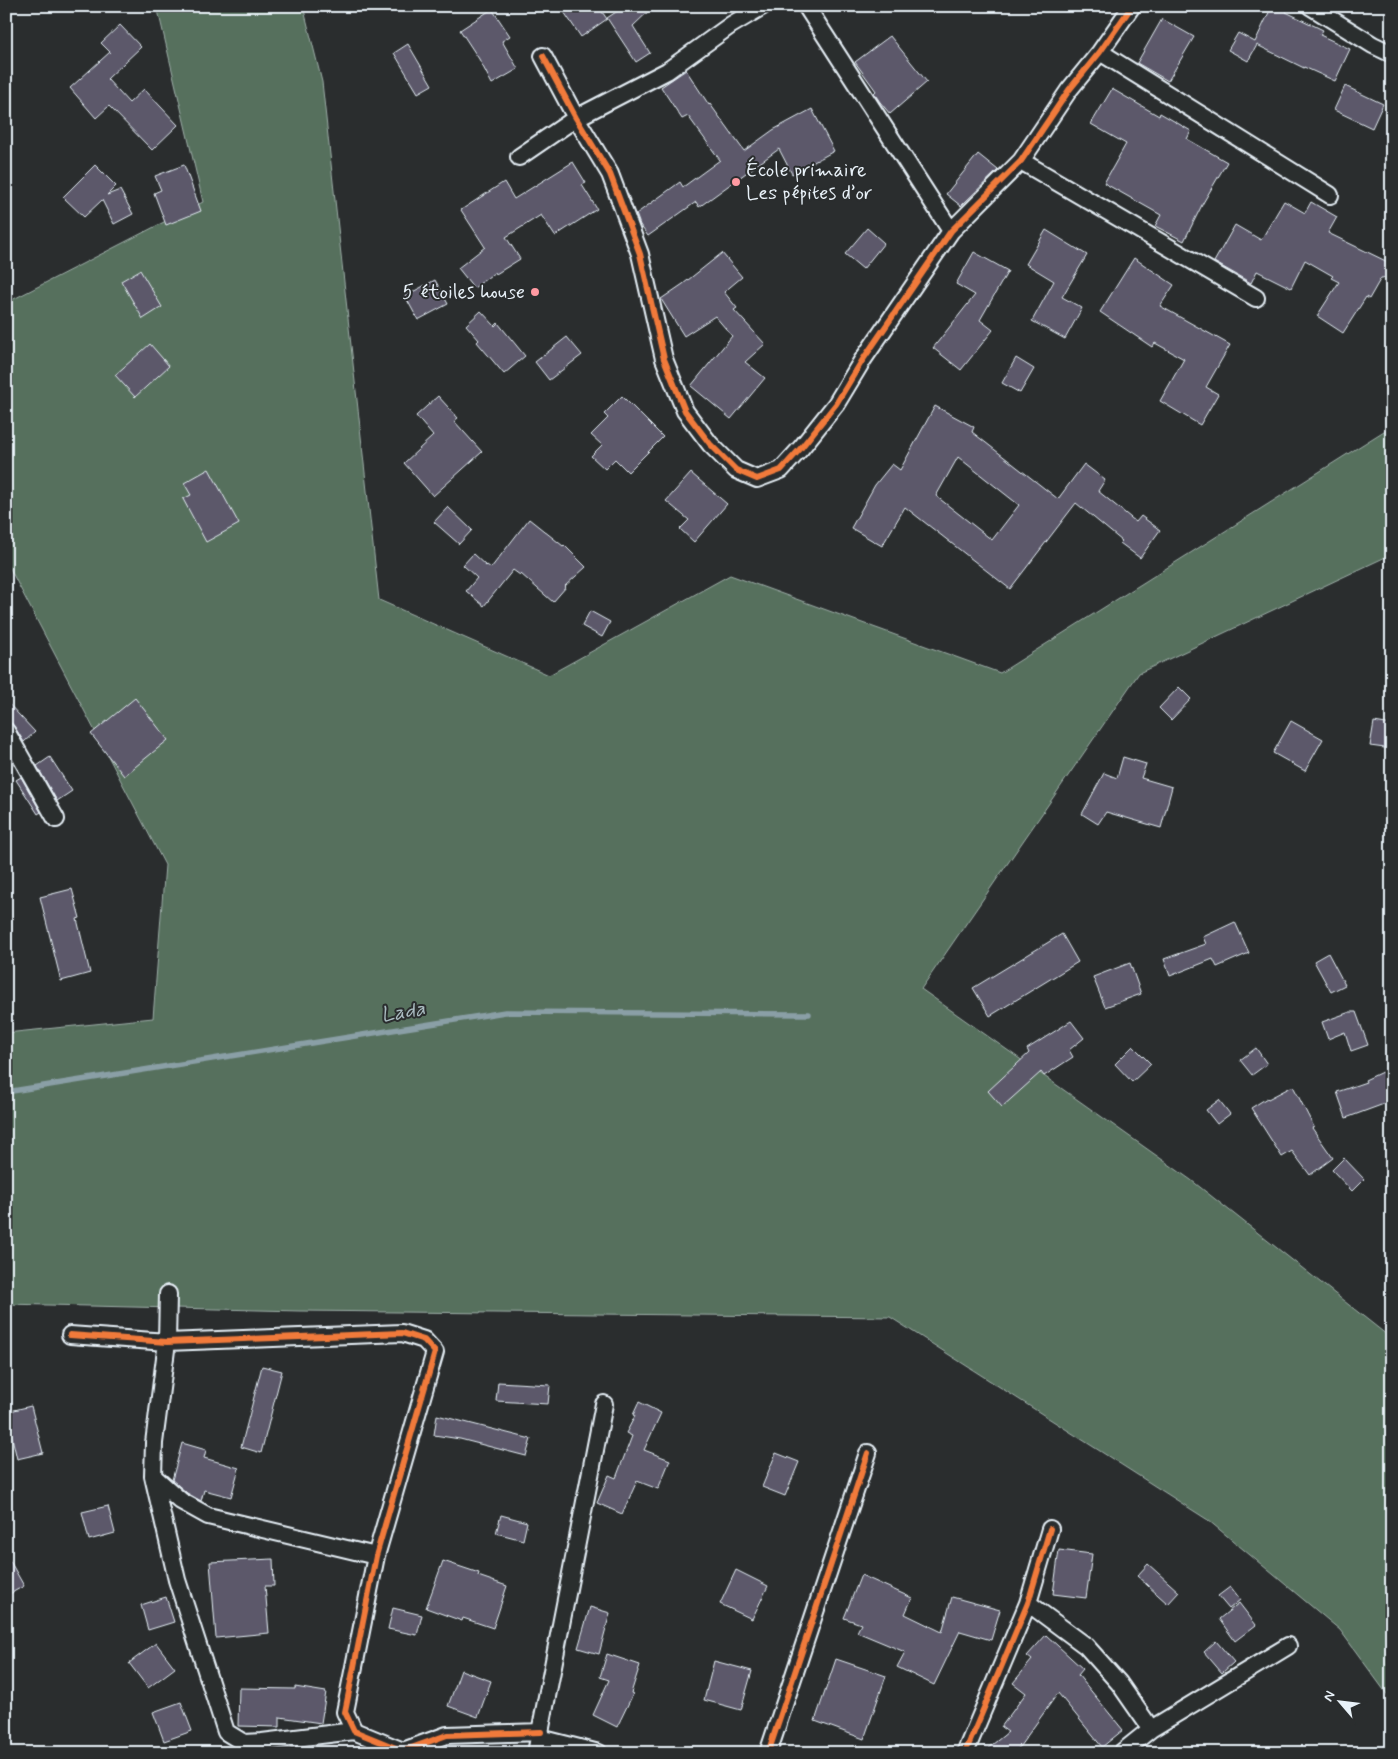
<svg xmlns="http://www.w3.org/2000/svg" width="1398" height="1759" font-family="Mynerve,sans-serif">
<style>
.green{fill:#566f5d;stroke:#9fb0aa}
.lines{fill:none;stroke-linecap:round;stroke-linejoin:round}
.stream{stroke:#8a9fa6;stroke-width:5.5}
.building{fill:#5b596b;stroke:#e8f1f8;fill-rule:evenodd}
.minor-casing{stroke:#e8f1f8;stroke-width:20}
.minor{stroke:#2a2d2e;stroke-width:16}
.cycleway-casing{stroke:#2a2d2e;stroke-width:9}
.cycleway{stroke:#f17a3a;stroke-width:6}
.poi-dot{fill:#ff9aa2;stroke:#2a2d2e;stroke-width:2}
.labels{text-anchor:middle;dominant-baseline:central;stroke-width:4;stroke-linejoin:round;paint-order:stroke}
.poi-label{font-size:20px;fill:#e8f1f8;stroke:#2a2d2e;text-anchor:start}
.water-label{font-size:21px;font-style:italic;fill:#aabbc1;stroke:#2a2d2e}
</style>
<rect width="100%" height="100%" fill="#2a2d2e"/>
<filter id="ink" filterUnits="userSpaceOnUse"><feTurbulence type="fractalNoise" baseFrequency=".02" numOctaves="2"/><feDisplacementMap in="SourceGraphic" scale="10" xChannelSelector="R" yChannelSelector="G"/><feConvolveMatrix kernelMatrix="1 2 1 2 8 2 1 2 1" color-interpolation-filters="sRGB"/></filter>
<g filter="url(#ink)">
<path class="green" d="M 157,6 L 303,6 L 322,82 L 379,600 L 549,675 L 730,575 L 1000,673 L 1392,426 L 1392,554 L 1139,673 L 921,989 L 1191,1180 L 1392,1339 L 1392,1701 L 1340,1630 L 1208,1520 L 890,1317 L 300,1311 L 6,1304 L 6,1033 L 153,1018 L 165,865 L 6,561 L 6,303 L 203,202 Z"/>
<g class="lines">
<path class="stream" d="M 6,1092 L 505,1012 L 809,1014"/>
</g>
<path class="building" d="M 560,6 L 598,6 L 607,19 L 581,37 Z
M 625,6 L 654,6 L 633,26 L 650,53 L 636,62 L 607,18 Z
M 1272,6 L 1289,6 L 1286,12 L 1323,30 L 1320,35 L 1350,49 L 1335,81 L 1304,67 L 1304,68 L 1257,45 L 1248,61 L 1228,50 L 1238,33 L 1255,42 Z
M 492,9 L 510,36 L 502,41 L 518,69 L 492,84 L 479,59 L 460,30 Z
M 1162,19 L 1194,37 L 1168,81 L 1137,63 Z
M 120,25 L 141,47 L 107,79 L 129,103 L 144,89 L 178,125 L 152,150 L 109,106 L 96,118 L 70,88 L 110,52 L 101,43 Z
M 890,36 L 927,82 L 890,114 L 880,102 L 874,93 L 876,91 L 855,62 Z
M 408,44 L 432,85 L 418,93 L 394,53 Z
M 686,70 L 709,105 L 710,104 L 744,151 L 773,130 L 812,109 L 834,151 L 792,174 L 779,149 L 699,207 L 696,202 L 648,236 L 640,225 L 636,214 L 680,182 L 683,187 L 720,160 L 688,116 L 682,119 L 661,87 Z
M 1345,86 L 1383,104 L 1372,128 L 1334,110 Z
M 1112,89 L 1159,116 L 1160,113 L 1191,131 L 1187,139 L 1227,162 L 1203,203 L 1184,241 L 1155,226 L 1161,215 L 1104,183 L 1126,144 L 1091,124 Z
M 978,154 L 998,170 L 961,206 L 946,194 Z
M 573,162 L 586,183 L 582,185 L 597,209 L 555,236 L 541,215 L 506,237 L 520,259 L 496,274 L 495,272 L 474,288 L 458,268 L 485,247 L 461,210 L 504,182 L 514,199 Z
M 95,165 L 116,186 L 107,195 L 120,190 L 133,214 L 114,224 L 102,200 L 84,217 L 63,197 Z
M 184,165 L 201,211 L 166,225 L 154,193 L 161,190 L 155,176 Z
M 1284,201 L 1305,213 L 1311,202 L 1337,217 L 1328,233 L 1392,264 L 1392,277 L 1381,278 L 1369,299 L 1366,297 L 1343,333 L 1317,316 L 1339,282 L 1331,278 L 1333,276 L 1305,260 L 1291,288 L 1257,271 L 1251,283 L 1214,262 L 1235,225 L 1261,240 Z
M 867,228 L 884,243 L 863,269 L 845,254 Z
M 1046,230 L 1087,255 L 1062,297 L 1082,308 L 1065,339 L 1032,321 L 1054,281 L 1026,264 Z
M 974,252 L 1008,271 L 980,320 L 993,330 L 961,370 L 933,348 L 975,295 L 956,284 Z
M 722,253 L 742,277 L 724,292 L 737,308 L 734,310 L 765,344 L 745,362 L 765,378 L 731,419 L 691,386 L 732,336 L 715,316 L 684,336 L 661,299 L 683,284 Z
M 1134,258 L 1174,285 L 1160,306 L 1230,345 L 1206,387 L 1218,394 L 1200,425 L 1160,401 L 1184,359 L 1155,343 L 1152,347 L 1100,312 Z
M 140,270 L 162,307 L 143,319 L 121,281 Z
M 435,280 L 448,304 L 418,320 L 405,296 Z
M 481,311 L 495,326 L 498,323 L 525,356 L 504,374 L 477,342 L 479,340 L 466,325 Z
M 567,337 L 582,355 L 549,380 L 535,362 Z
M 150,344 L 169,366 L 135,397 L 115,375 Z
M 1016,358 L 1034,369 L 1020,393 L 1002,383 Z
M 438,396 L 458,418 L 454,421 L 482,452 L 433,496 L 404,463 L 433,436 L 416,416 Z
M 622,396 L 663,437 L 628,472 L 615,459 L 605,469 L 591,456 L 602,445 L 591,435 L 608,418 L 604,414 Z
M 935,406 L 974,427 L 972,432 L 1058,499 L 1084,464 L 1105,480 L 1098,491 L 1136,522 L 1141,516 L 1160,530 L 1140,558 L 1120,543 L 1122,541 L 1076,503 L 1010,589 L 905,507 L 882,546 L 851,528 L 875,485 L 892,464 L 900,470 ZM 958,457 L 1019,505 L 992,540 L 936,496 Z
M 209,469 L 239,524 L 206,542 L 183,499 L 191,495 L 184,483 Z
M 691,473 L 727,504 L 694,542 L 680,529 L 689,520 L 666,501 Z
M 448,507 L 472,530 L 459,544 L 434,522 Z
M 529,519 L 563,546 L 564,545 L 586,567 L 565,586 L 566,587 L 553,602 L 521,574 L 520,575 L 513,570 L 484,606 L 466,591 L 477,578 L 463,565 L 473,554 L 486,566 L 487,565 L 491,568 Z
M 590,611 L 610,622 L 602,637 L 582,626 Z
M 1179,687 L 1191,699 L 1171,720 L 1159,708 Z
M 135,698 L 168,740 L 124,776 L 91,734 Z
M 6,701 L 35,732 L 24,742 L 14,726 L 6,721 Z
M 1291,721 L 1323,739 L 1305,771 L 1273,753 Z
M 1374,722 L 1392,725 L 1392,749 L 1370,746 Z
M 50,757 L 72,791 L 57,801 L 37,766 Z
M 1123,757 L 1146,764 L 1141,778 L 1172,787 L 1161,828 L 1106,812 L 1098,824 L 1082,814 L 1104,773 L 1117,778 Z
M 21,777 L 41,812 L 38,814 L 16,780 Z
M 72,889 L 80,918 L 77,919 L 90,973 L 61,981 L 40,897 Z
M 1235,922 L 1249,953 L 1217,967 L 1213,959 L 1170,976 L 1164,959 L 1206,944 L 1203,937 Z
M 1062,934 L 1078,962 L 990,1016 L 973,988 Z
M 1328,953 L 1345,985 L 1331,992 L 1314,961 Z
M 1130,963 L 1141,994 L 1105,1007 L 1093,977 Z
M 1350,1012 L 1356,1012 L 1368,1045 L 1351,1051 L 1345,1032 L 1328,1039 L 1322,1022 Z
M 1071,1021 L 1084,1038 L 1069,1050 L 1073,1057 L 1044,1076 L 1041,1072 L 1002,1107 L 988,1091 L 1029,1053 L 1027,1049 Z
M 1133,1046 L 1151,1064 L 1132,1082 L 1115,1064 Z
M 1256,1048 L 1267,1064 L 1252,1075 L 1240,1060 Z
M 1382,1072 L 1392,1093 L 1392,1101 L 1346,1118 L 1337,1092 L 1366,1082 L 1365,1080 Z
M 1293,1086 L 1314,1127 L 1312,1128 L 1333,1158 L 1310,1175 L 1292,1151 L 1282,1157 L 1251,1108 L 1267,1098 L 1268,1099 Z
M 1219,1100 L 1230,1114 L 1217,1124 L 1206,1110 Z
M 1344,1158 L 1364,1179 L 1352,1191 L 1332,1170 Z
M 262,1366 L 282,1371 L 261,1453 L 241,1447 Z
M 498,1382 L 550,1385 L 548,1404 L 496,1401 Z
M 639,1402 L 661,1413 L 644,1450 L 670,1460 L 658,1489 L 637,1481 L 622,1514 L 597,1503 L 609,1475 L 616,1478 L 632,1436 L 626,1433 L 635,1416 L 633,1415 Z
M 31,1406 L 43,1453 L 17,1459 L 6,1412 Z
M 437,1415 L 531,1439 L 526,1456 L 460,1439 L 434,1435 Z
M 182,1443 L 206,1450 L 204,1458 L 239,1468 L 231,1497 L 204,1490 L 201,1501 L 187,1493 L 172,1480 Z
M 776,1453 L 799,1462 L 785,1496 L 762,1487 Z
M 108,1506 L 115,1533 L 89,1540 L 82,1512 Z
M 501,1515 L 527,1522 L 523,1540 L 496,1533 Z
M 1059,1550 L 1092,1554 L 1086,1598 L 1053,1594 Z
M 6,1554 L 24,1586 L 6,1596 Z
M 273,1559 L 274,1586 L 265,1586 L 269,1633 L 216,1638 L 210,1562 Z
M 443,1561 L 479,1573 L 478,1576 L 507,1586 L 493,1628 L 463,1618 L 462,1621 L 426,1608 Z
M 1148,1564 L 1179,1592 L 1168,1604 L 1137,1576 Z
M 736,1570 L 768,1586 L 752,1619 L 720,1604 Z
M 861,1575 L 912,1598 L 905,1614 L 942,1632 L 952,1597 L 1000,1610 L 991,1640 L 960,1631 L 934,1685 L 897,1667 L 905,1652 L 857,1632 L 861,1624 L 844,1618 Z
M 1230,1587 L 1240,1600 L 1229,1609 L 1218,1596 Z
M 166,1597 L 174,1622 L 148,1630 L 141,1605 Z
M 1239,1603 L 1256,1625 L 1235,1641 L 1219,1619 Z
M 590,1607 L 610,1613 L 599,1654 L 578,1648 Z
M 393,1608 L 422,1615 L 417,1635 L 388,1629 Z
M 1046,1635 L 1083,1669 L 1078,1675 L 1123,1730 L 1102,1747 L 1058,1693 L 1015,1753 L 982,1753 L 1008,1732 L 1001,1727 L 1026,1693 L 1013,1683 L 1032,1660 L 1027,1656 Z
M 1216,1641 L 1234,1662 L 1222,1673 L 1204,1652 Z
M 156,1643 L 175,1668 L 148,1688 L 129,1663 Z
M 607,1654 L 640,1665 L 631,1693 L 633,1694 L 617,1727 L 593,1715 L 609,1680 L 600,1677 Z
M 836,1659 L 886,1676 L 864,1739 L 815,1721 Z
M 714,1661 L 752,1671 L 741,1710 L 704,1700 Z
M 461,1670 L 491,1681 L 478,1717 L 448,1706 Z
M 295,1687 L 326,1692 L 321,1723 L 280,1717 L 280,1727 L 238,1726 L 239,1688 L 295,1689 Z
M 181,1702 L 192,1731 L 164,1741 L 153,1712 Z"/>
<g class="lines">
<g class="minor-casing">
<path id="minor" d="M 806,6 L 951,231
M 1310,6 L 1373,45 L 1392,54
M 1100,52 L 1330,195
M 543,56 L 576,118 L 610,174 L 640,254 L 664,359 L 685,411 L 710,444 L 736,470 L 757,479 L 781,470 L 801,448 L 836,404 L 862,361 L 951,231 L 1021,161 L 1069,90 L 1100,52 L 1132,6
M 519,157 L 576,118 L 667,71 L 731,25 L 763,6
M 1021,161 L 1256,298
M 6,731 L 56,819
M 168,1294 L 167,1342 L 154,1443 L 153,1476 L 177,1580 L 226,1732 L 244,1743 L 262,1742 L 354,1731
M 70,1335 L 167,1342 L 402,1333 L 424,1340 L 435,1352 L 376,1556 L 345,1712 L 354,1731 L 403,1751 L 447,1735 L 541,1732
M 153,1476 L 181,1501 L 208,1516 L 376,1556
M 1028,1603 L 1086,1646 L 1119,1683 L 1151,1729
M 540,1738 L 599,1753
M 536,1753 L 604,1404
M 768,1753 L 868,1453
M 965,1753 L 1028,1603 L 1050,1529
M 1121,1753 L 1151,1729 L 1288,1646"/>
</g>
<use href="#minor" class="minor"/>
<g class="cycleway-casing">
<path id="cycleway" d="M 543,56 L 576,118 L 610,174 L 640,254 L 664,359 L 685,411 L 710,444 L 736,470 L 757,479 L 781,470 L 801,448 L 836,404 L 862,361 L 951,231 L 1021,161 L 1069,90 L 1100,52 L 1132,6
M 70,1335 L 167,1342 L 402,1333 L 424,1340 L 435,1352 L 376,1556 L 345,1712 L 354,1731 L 403,1751 L 447,1735 L 541,1732
M 768,1753 L 868,1453
M 965,1753 L 1028,1603 L 1050,1529"/>
</g>
<use href="#cycleway" class="cycleway"/>
</g>
</g>
<g class="poi-dot">
<circle cx="736" cy="182" r="5"/>
<circle cx="535" cy="292" r="5"/>
</g>
<g class="labels">
<g class="poi-label">
<text x="746" y="170">École primaire<tspan x="746" dy="23">Les pépites d’or</tspan></text>
<text x="525" y="292" text-anchor="end">5 étoiles house</text>
</g>
<g class="water-label">
<text transform="translate(403 1012) rotate(-9)">Lada</text>
</g>
</g>
<rect width="1398" height="1759" fill="none" stroke="#2a2d2e" stroke-width="25"/>
<rect x="12" y="12" width="1373" height="1734" fill="none" stroke="#e8f1f8" stroke-width="2" filter="url(#ink)"/>
<g transform="translate(1340 1702) rotate(298)" stroke="#2a2d2e" stroke-width="4" paint-order="stroke">
<path d="M0-4L9 19L0 12L-9 19Z" fill="#e8f1f8"/>
<text y="-8" font-size="14" font-weight="bold" text-anchor="middle" fill="#e8f1f8">N</text>
</g>
</svg>
